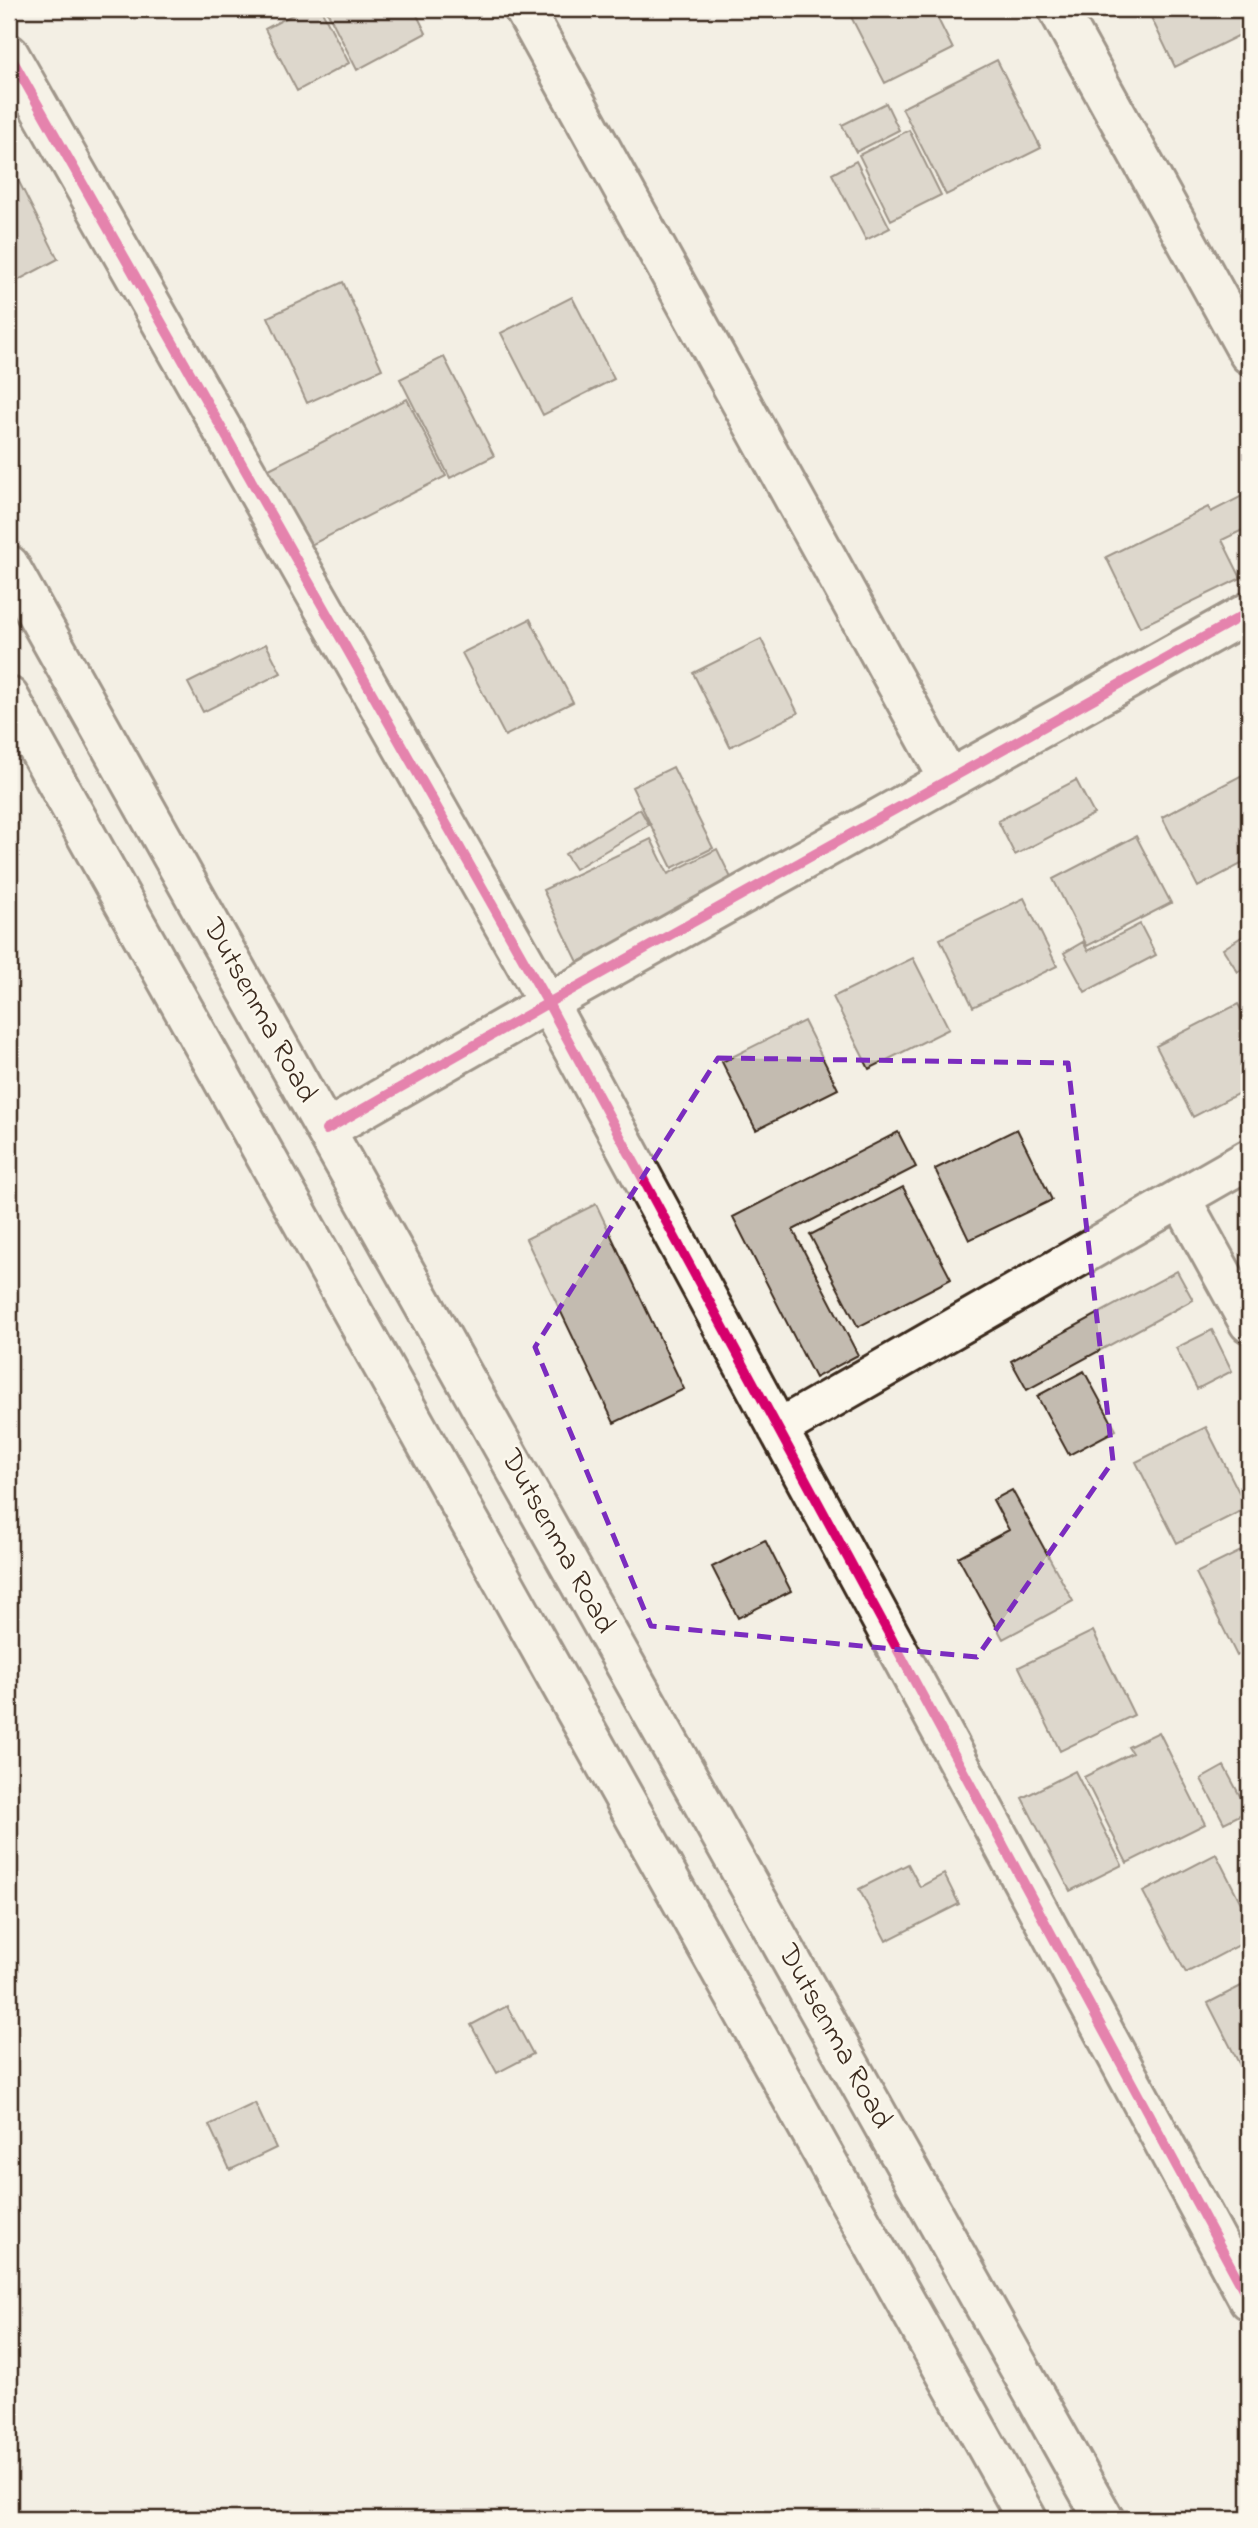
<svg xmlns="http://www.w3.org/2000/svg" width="1258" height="2528" font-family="'Indie Flower',sans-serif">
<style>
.building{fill:#c3bbb0;stroke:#3b2a1e;stroke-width:2}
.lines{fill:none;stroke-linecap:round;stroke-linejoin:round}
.street-casing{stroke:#3b2a1e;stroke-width:44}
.primary-casing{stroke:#3b2a1e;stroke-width:44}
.street{stroke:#fbf7ec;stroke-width:38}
.primary{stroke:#fbf7ec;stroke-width:38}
.cycleway-casing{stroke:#fbf7ec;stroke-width:15}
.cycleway{stroke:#d6006c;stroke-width:10}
.marked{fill:none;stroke:#7b2cbf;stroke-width:5;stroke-dasharray:14 9;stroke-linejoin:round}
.labels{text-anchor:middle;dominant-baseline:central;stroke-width:5;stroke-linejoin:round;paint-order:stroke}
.street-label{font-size:30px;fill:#3b2a1e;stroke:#fbf7ec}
</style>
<rect width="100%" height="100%" fill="#f3efe4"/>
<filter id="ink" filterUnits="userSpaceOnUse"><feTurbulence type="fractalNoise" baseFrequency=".0143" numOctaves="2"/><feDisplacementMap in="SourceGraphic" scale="14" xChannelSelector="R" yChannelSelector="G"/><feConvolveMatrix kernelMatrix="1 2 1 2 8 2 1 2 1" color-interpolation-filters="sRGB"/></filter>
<g filter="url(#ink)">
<path class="building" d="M 303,9 L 321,9 L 349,63 L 297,91 L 265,29 Z
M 326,9 L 414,9 L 426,33 L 357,70 Z
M 847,9 L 933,9 L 953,49 L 885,83 Z
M 1147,9 L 1237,9 L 1248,31 L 1175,67 Z
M 997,60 L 1041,148 L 946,195 L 902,108 Z
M 886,103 L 899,130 L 856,152 L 842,125 Z
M 909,130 L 941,195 L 891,220 L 859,155 Z
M 856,161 L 890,228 L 866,240 L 832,174 Z
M 9,162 L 58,259 L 9,285 Z
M 343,282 L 382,369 L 307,403 L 268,317 Z
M 572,297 L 614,379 L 543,415 L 501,333 Z
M 444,357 L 494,456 L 450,478 L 400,379 Z
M 407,399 L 446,476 L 309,546 L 269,469 Z
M 1248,493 L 1249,527 L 1222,540 L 1241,578 L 1140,627 L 1106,557 L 1208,507 L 1211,512 Z
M 530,619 L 573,702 L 505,736 L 462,653 Z
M 761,639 L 798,713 L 730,747 L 693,673 Z
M 266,644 L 281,673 L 203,712 L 188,683 Z
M 673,767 L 713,848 L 672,868 L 632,787 Z
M 1246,773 L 1249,779 L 1249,860 L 1198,887 L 1162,817 Z
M 1076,780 L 1094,814 L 1015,855 L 998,821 Z
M 640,809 L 649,825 L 575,869 L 565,854 Z
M 1136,836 L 1171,903 L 1087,946 L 1053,879 Z
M 651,839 L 668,874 L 717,849 L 735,886 L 578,962 L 543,890 Z
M 1024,898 L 1057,966 L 973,1007 L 940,939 Z
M 1140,924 L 1156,955 L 1085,992 L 1064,953 L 1083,942 L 1088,951 Z
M 1249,932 L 1249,964 L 1238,972 L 1223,949 Z
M 913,958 L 949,1029 L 869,1069 L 833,997 Z
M 1238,1004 L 1249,1024 L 1249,1088 L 1193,1117 L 1156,1046 Z
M 804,1021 L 838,1089 L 756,1130 L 722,1062 Z
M 1017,1129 L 1052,1200 L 969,1240 L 935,1169 Z
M 898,1132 L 916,1167 L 793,1230 L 858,1355 L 815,1378 L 733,1217 Z
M 903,1187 L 951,1279 L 858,1327 L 810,1235 Z
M 596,1204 L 684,1389 L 614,1423 L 526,1239 Z
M 1177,1271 L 1193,1300 L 1027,1390 L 1011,1361 Z
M 1212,1330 L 1232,1371 L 1197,1389 L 1176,1348 Z
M 1084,1371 L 1116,1430 L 1069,1455 L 1037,1396 Z
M 1206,1427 L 1247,1508 L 1177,1543 L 1136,1462 Z
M 1012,1490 L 1073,1601 L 1003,1639 L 958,1557 L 1009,1530 L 993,1500 Z
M 765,1540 L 791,1591 L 738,1618 L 712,1567 Z
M 1249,1547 L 1249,1650 L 1237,1656 L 1196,1573 Z
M 1093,1631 L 1134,1715 L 1060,1751 L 1019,1667 Z
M 1159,1732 L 1205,1824 L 1127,1863 L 1084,1777 L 1132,1753 L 1128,1747 Z
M 1224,1766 L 1248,1811 L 1224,1823 L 1201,1779 Z
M 1075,1771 L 1122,1865 L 1070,1891 L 1022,1798 Z
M 1216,1854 L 1249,1919 L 1249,1940 L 1186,1973 L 1143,1892 Z
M 908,1864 L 920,1887 L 944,1874 L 959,1904 L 886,1941 L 859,1889 Z
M 1249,1982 L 1249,2083 L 1208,2003 Z
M 507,2006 L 533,2054 L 497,2073 L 471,2025 Z
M 255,2103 L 276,2148 L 230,2170 L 209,2125 Z"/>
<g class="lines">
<g class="street-casing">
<path id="street" d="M 524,9 L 949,779
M 1058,9 L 1249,354
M 9,54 L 548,1003 L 1249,2300
M 326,1130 L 548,1003 L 1249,612
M 1181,1199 L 1249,1323
M 778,1429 L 1249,1159"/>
</g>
<g class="primary-casing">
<path id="primary" d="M 9,565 L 1104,2519
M 9,697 L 1027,2519"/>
</g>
<use href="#street" class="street"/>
<use href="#primary" class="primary"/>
<g class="cycleway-casing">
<path id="cycleway" d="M 9,54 L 548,1003 L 1249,2300
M 326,1130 L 548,1003 L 1249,612"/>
</g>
<use href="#cycleway" class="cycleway"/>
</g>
</g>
<path d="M0 0H1258V2528H0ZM 718,1058 L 1068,1063 L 1113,1461 L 977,1657 L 651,1626 L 535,1347 Z" fill="#f3efe4" fill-opacity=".55" fill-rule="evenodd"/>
<path class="marked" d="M 718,1058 L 1068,1063 L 1113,1461 L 977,1657 L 651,1626 L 535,1347 Z"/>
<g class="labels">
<g class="street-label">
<text transform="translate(259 1011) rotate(61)">Dutsenma Road</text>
<text transform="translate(557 1542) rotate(61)">Dutsenma Road</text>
<text transform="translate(834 2037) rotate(61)">Dutsenma Road</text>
</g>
</g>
<rect width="1258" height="2528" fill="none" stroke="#fbf7ec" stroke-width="35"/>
<rect x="18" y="18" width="1223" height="2493" fill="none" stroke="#3b2a1e" stroke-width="2.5" filter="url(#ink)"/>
</svg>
